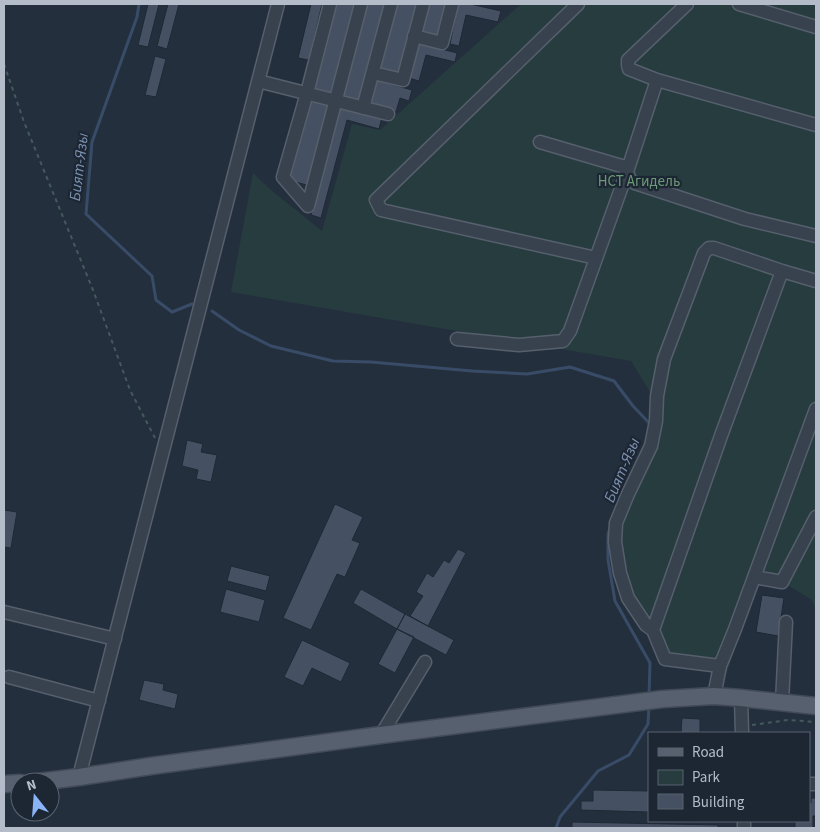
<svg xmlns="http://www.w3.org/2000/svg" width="820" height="832" font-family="'Source Sans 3',sans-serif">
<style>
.green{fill:#263c3f}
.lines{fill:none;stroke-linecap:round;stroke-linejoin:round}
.stream{stroke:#394c67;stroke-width:3}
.building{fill:#455162;stroke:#1f2835}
.minor-casing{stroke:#565f6c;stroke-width:15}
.major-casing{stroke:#414a57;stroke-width:19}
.path{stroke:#44595c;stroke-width:2;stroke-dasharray:4 4;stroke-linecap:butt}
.minor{stroke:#38414e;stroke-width:12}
.major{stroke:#56606e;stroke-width:16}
.labels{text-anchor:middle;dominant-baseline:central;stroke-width:4.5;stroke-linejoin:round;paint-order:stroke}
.park-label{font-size:15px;fill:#6b9a76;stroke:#1d2633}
.water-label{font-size:16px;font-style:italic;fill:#7c92b1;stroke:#1d2633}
</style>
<rect width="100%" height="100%" fill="#242f3e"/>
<path class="green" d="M 521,4 L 816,4 L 816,611 L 812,600 L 789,586 L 755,584 L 727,673 L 661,662 L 626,590 L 617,533 L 655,434 L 653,397 L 631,361 L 231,292 L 253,173 L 271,190 L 322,231 L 352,124 L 380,130 Z"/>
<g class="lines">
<path class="stream" d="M 139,4 L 137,17 L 92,142 L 86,214 L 152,276 L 156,300 L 172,312 L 192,304
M 212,311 L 239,330 L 271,346 L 333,361 L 371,362 L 472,371 L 527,374 L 570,367 L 614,381 L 633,406 L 652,426
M 610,528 L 608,534 L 608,560 L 615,601 L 650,663 L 649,696
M 556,828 L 560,817 L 598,771 L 629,755 L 648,724 L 649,705"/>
</g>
<path class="building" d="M 148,4 L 159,4 L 148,47 L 138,45 Z
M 168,4 L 179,4 L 167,49 L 157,46 Z
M 311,4 L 322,4 L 309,60 L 298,58 Z
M 335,4 L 356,4 L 333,95 L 313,90 Z
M 365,4 L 387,4 L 362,102 L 341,96 Z
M 396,4 L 418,4 L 399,76 L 378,70 Z
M 428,4 L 449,4 L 440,36 L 421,31 Z
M 458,4 L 470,4 L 501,11 L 498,22 L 466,15 L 459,46 L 450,44 Z
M 418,43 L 457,53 L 455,62 L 426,55 L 419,81 L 409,78 Z
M 155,56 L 166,59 L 156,97 L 145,95 Z
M 376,80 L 412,90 L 409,101 L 400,98 L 396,112 L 369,104 Z
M 311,99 L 332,104 L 310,186 L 289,180 Z
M 339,106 L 382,117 L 379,129 L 347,120 L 321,218 L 311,215 Z
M 187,440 L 203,444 L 201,452 L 217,455 L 211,482 L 196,479 L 198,470 L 182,466 Z
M 335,504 L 363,517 L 352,540 L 360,543 L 345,577 L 337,574 L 311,630 L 283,618 Z
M 4,510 L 17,512 L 11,548 L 4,547 Z
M 458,549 L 466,553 L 428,626 L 410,616 L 423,596 L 416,592 L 427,573 L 433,577 L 444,560 L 449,563 Z
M 231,566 L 270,576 L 266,591 L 227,581 Z
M 226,589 L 265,600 L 259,622 L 220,612 Z
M 361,589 L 405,614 L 397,629 L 353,603 Z
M 762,595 L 784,598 L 778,636 L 756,632 Z
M 405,614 L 454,640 L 446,655 L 397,629 Z
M 397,629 L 414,637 L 395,673 L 378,664 Z
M 302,640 L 350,663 L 341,682 L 312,668 L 303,686 L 284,677 Z
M 144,680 L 164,684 L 163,690 L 178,694 L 175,709 L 139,700 Z
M 682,718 L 700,719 L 700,733 L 681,733 Z
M 593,790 L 649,791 L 649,812 L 581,810 L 581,801 L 593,801 Z
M 811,798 L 816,798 L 816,816 L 813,816 L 813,828 L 795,828 L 795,821 L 809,821 L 809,803 L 811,803 Z
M 572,822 L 718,825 L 718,828 L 572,828 Z"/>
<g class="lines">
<g class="minor-casing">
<path id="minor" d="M 578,4 L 376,200 L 381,210 L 596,258
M 739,4 L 816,27
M 414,36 L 442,43 L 452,4
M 373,73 L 403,80 L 423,4
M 657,80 L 816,125
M 258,81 L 388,114
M 363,108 L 391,4
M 540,142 L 625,167 L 630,180 L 635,183 L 745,219 L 816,236
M 308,206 L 283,177 L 307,93 L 330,4
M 308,206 L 361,4
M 457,339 L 519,345 L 563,341 L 570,331 L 627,172 L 657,80 L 629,69 L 628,65 L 628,60 L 687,4
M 754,577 L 782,582 L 816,517
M 4,612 L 115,639
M 653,630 L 646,625 L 628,598 L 620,573 L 615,542 L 616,523 L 628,494 L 651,446 L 656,421 L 657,396 L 664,359 L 704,253 L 709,248 L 714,248 L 782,271
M 720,666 L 665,659 L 653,630 L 722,433 L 782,271 L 816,281
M 9,677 L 99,701
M 714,696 L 720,666 L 735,629 L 816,409
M 741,698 L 742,733
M 782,702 L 786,622
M 381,735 L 425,662
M 79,777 L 278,4
M 809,784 L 816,784
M 744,821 L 744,828"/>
</g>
<g class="major-casing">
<path id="major" d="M 38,782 L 79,777 L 151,766 L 381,735 L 663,699 L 714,696 L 741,698 L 816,706
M 4,784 L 20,783"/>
</g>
<path class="path" d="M 4,64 L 24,122 L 93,290 L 130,390 L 155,438
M 752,725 L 788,720 L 816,722"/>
<use href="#minor" class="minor"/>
<use href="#major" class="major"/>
</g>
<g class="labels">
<g class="park-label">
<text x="639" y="181">НСТ Агидель</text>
</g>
<g class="water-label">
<text transform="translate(79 167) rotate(-83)">Бият-Язы</text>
<text transform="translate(622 470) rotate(-67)">Бият-Язы</text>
</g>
</g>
<rect width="820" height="832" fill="none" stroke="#b4bcc9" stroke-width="10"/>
<rect x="648" y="732" width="162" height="90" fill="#1d2633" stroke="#59626f"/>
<rect x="658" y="748" width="25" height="8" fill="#56606e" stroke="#59626f"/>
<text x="692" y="757" font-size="15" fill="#b4bcc9">Road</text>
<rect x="658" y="770" width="25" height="15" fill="#263c3f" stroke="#59626f"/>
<text x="692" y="782" font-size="15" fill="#b4bcc9">Park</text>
<rect x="658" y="794" width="25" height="15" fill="#455162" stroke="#59626f"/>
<text x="692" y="807" font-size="15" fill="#b4bcc9">Building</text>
<g transform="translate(35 797) rotate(343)"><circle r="24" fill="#1d2633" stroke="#59626f"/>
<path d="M0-4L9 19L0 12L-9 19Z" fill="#8ab4f8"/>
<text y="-8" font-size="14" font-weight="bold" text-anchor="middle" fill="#b4bcc9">N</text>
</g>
</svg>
